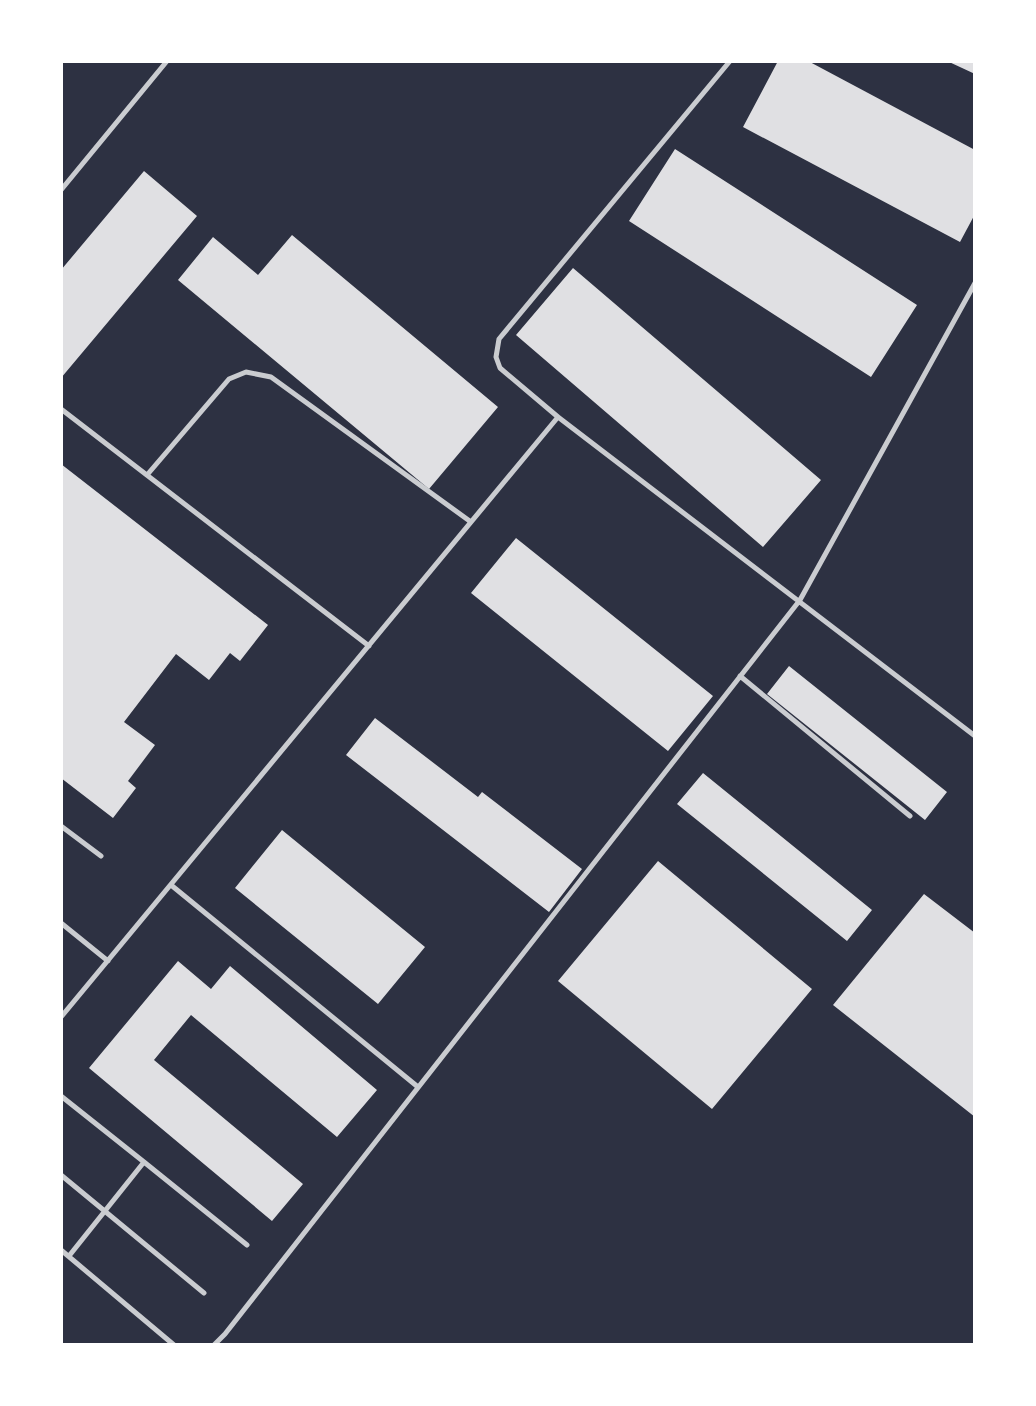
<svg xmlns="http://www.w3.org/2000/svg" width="1036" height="1406" font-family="'Fira Sans',sans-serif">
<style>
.building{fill:#e0e0e3}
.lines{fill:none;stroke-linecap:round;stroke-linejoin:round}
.service{stroke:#caccd0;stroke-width:5}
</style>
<rect width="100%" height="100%" fill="#2d3142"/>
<path class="building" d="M 778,61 L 808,61 L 975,150 L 975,214 L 960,242 L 743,127 Z
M 947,61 L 975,61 L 975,74 Z
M 675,149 L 917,305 L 871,377 L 629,221 Z
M 144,171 L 197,216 L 61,378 L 61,270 Z
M 292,235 L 498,407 L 429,489 L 178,280 L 213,237 L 258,275 Z
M 573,268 L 821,480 L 763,547 L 516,335 Z
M 61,464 L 268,625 L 240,661 L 230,653 L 209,680 L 176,654 L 124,722 L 155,745 L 128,781 L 136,788 L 113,818 L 61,778 Z
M 516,538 L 713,696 L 668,751 L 471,593 Z
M 789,666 L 947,792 L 925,820 L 767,694 Z
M 375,718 L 478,797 L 482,792 L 582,869 L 549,912 L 346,755 Z
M 703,773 L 872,910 L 847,941 L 677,804 Z
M 282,830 L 425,947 L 378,1004 L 235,888 Z
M 658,861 L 812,989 L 712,1109 L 558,981 Z
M 924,894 L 975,933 L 975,1117 L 833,1005 Z
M 178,961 L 211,989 L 230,966 L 377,1090 L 337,1137 L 191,1015 L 154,1060 L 303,1184 L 272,1221 L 89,1068 Z"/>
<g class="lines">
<path class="service" d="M 61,190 L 167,61
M 61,409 L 369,646
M 558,417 L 500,368 L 496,357 L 499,339 L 730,61
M 147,475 L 229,379 L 246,372 L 271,377 L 471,522
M 740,676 L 910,816
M 61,826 L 101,856
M 171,885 L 418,1087
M 61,923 L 108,961
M 61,1017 L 558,417 L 975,736
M 61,1096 L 144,1162
M 61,1175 L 204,1293
M 61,1250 L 174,1345
M 69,1256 L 144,1162 L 247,1245
M 214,1345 L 225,1334 L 800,600 L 975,283"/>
</g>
<rect width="1036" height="1406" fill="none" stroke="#ffffff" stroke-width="126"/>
</svg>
